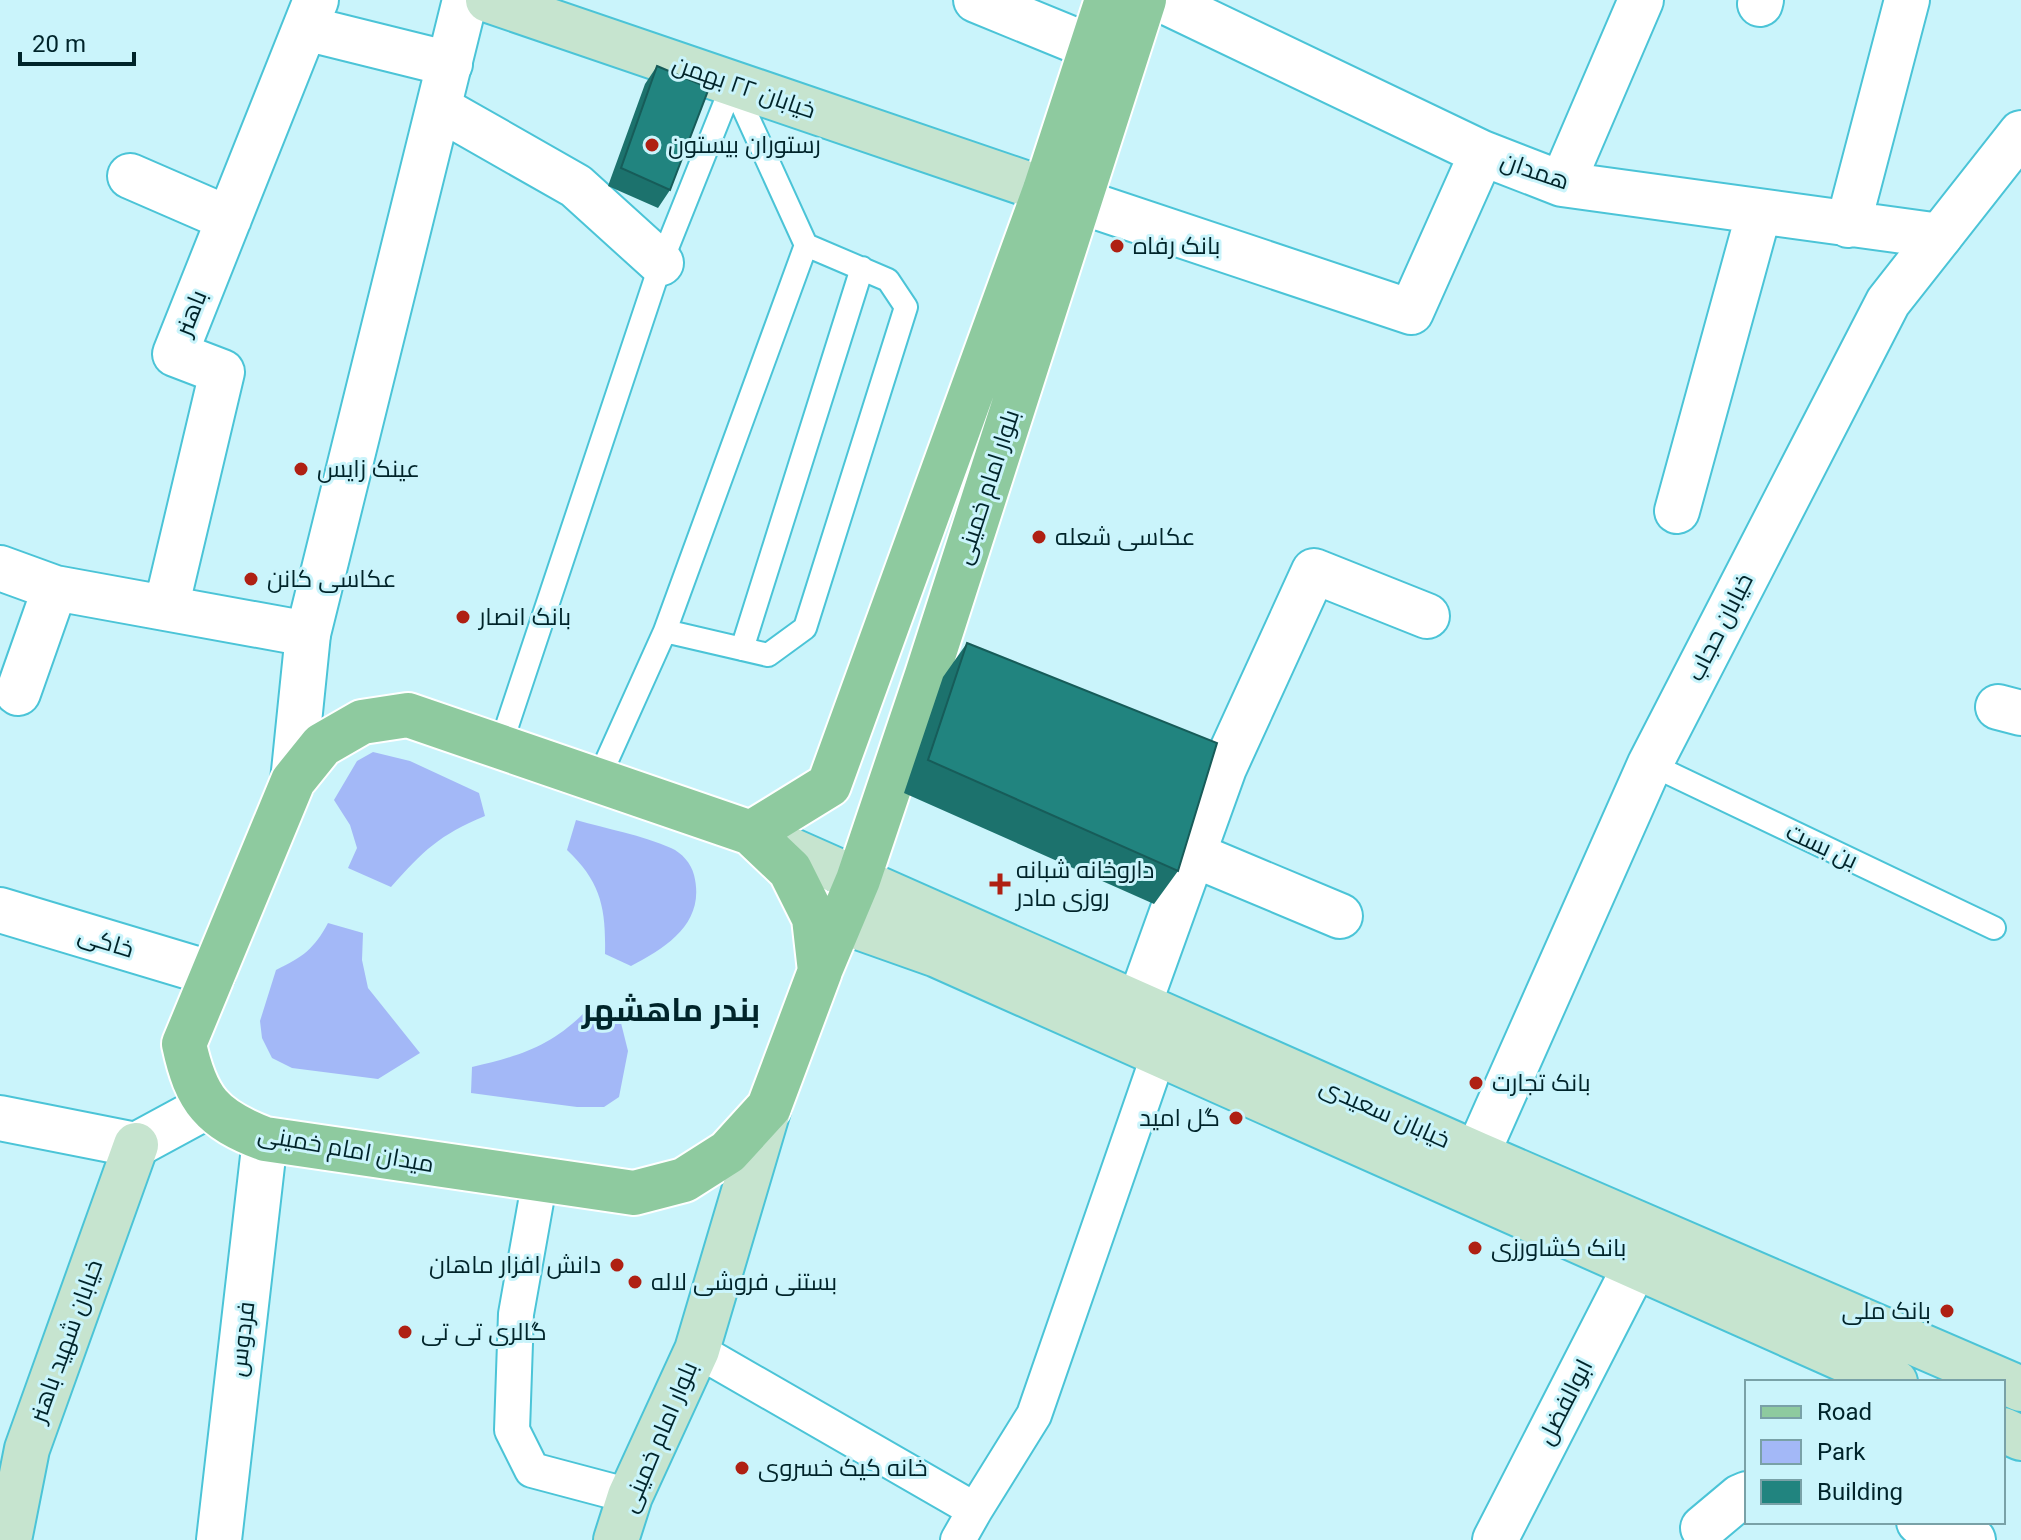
<svg xmlns="http://www.w3.org/2000/svg" width="2021" height="1540" font-family="Roboto,Cairo,sans-serif">
<style>
.green{fill:#a3b8f7}
.lines{fill:none;stroke-linecap:round;stroke-linejoin:round}
.service-casing{stroke:#4bc4d7;stroke-width:26}
.pedestrian-casing{stroke:#4bc4d7;stroke-width:38}
.minor-casing{stroke:#4bc4d7;stroke-width:48}
.tertiary-casing{stroke:#4bc4d7;stroke-width:48}
.secondary-casing{stroke:#4bc4d7;stroke-width:48}
.primary-casing{stroke:#fff;stroke-width:48}
.service{stroke:#fff;stroke-width:22}
.pedestrian{stroke:#fff;stroke-width:34}
.minor{stroke:#fff;stroke-width:44}
.tertiary{stroke:#fff;stroke-width:44}
.secondary{stroke:#c6e4cf;stroke-width:44}
.primary{stroke:#8eca9f;stroke-width:44}
.wall{fill:#1c726d}
.building{fill:#21847f;stroke:#175c59;stroke-width:2}
.poi-dot{fill:#af2013;stroke:#caf4fb;stroke-width:3}
.labels{text-anchor:middle;dominant-baseline:central;stroke-width:6;stroke-linejoin:round;paint-order:stroke}
.street-label{font-size:24px;fill:#00242a;stroke:#caf4fb}
.poi-label{font-size:24px;fill:#00242a;stroke:#caf4fb;text-anchor:start}
.district-label{font-size:32px;font-weight:bold;fill:#00242a;stroke:#caf4fb}
</style>
<rect width="100%" height="100%" fill="#caf4fb"/>
<path class="green" d="M 373,752 L 410,761 L 479,793 L 485,816 C 439,835 423,851 391,887 L 348,868 L 357,848 L 350,825 L 334,800 L 357,761 Z
M 576,820 C 607,829 642,835 671,848 C 682,853 691,863 694,875 C 706,922 668,947 631,966 L 605,954 C 606,908 601,882 567,850 Z
M 328,923 L 363,933 L 362,960 L 368,988 L 420,1053 L 378,1079 L 292,1068 L 272,1058 L 262,1038 L 260,1021 L 276,970 C 303,957 314,949 328,923 Z
M 587,1010 L 621,1023 L 628,1051 L 619,1097 L 604,1107 L 577,1107 L 471,1093 L 472,1067 C 520,1056 552,1046 587,1010 Z"/>
<g class="lines">
<g class="service-casing">
<path id="service" d="M 665,631 L 768,655 L 805,628 L 906,307 L 888,280 L 806,245
M 742,649 L 862,268
M 500,747 L 661,263 L 733,83
M 1650,764 L 1994,928
M 598,780 L 665,631 L 806,245 L 733,85"/>
</g>
<g class="pedestrian-casing">
<path id="pedestrian" d="M 540,1179 L 516,1314 L 512,1430 L 532,1470 L 630,1496
M 697,1350 L 975,1510 L 1034,1415 L 1159,1054
M 958,1540 L 975,1510"/>
</g>
<g class="minor-casing">
<path id="minor" d="M 976,0 L 1091,47
M 1162,0 L 1482,153 L 1562,184 L 1940,236
M 1760,4 L 1761,0
M 305,28 L 450,64
M 439,108 L 576,186 L 661,263
M 130,176 L 229,219
M 1562,184 L 1641,0
M 1079,201 L 1411,312 L 1482,153
M 1848,225 L 1907,0
M 1677,511 L 1759,212
M 0,568 L 55,588 L 308,634
M 166,608 L 222,372 L 175,354 L 316,0
M 18,693 L 55,588
M 1998,707 L 2021,713
M 1192,854 L 1340,916
M 0,910 L 213,974
M 1139,1004 L 1224,768 L 1314,571 L 1427,616
M 1919,1522 L 1973,1540
M 1703,1528 L 1740,1497 L 1747,1494
M 219,1540 L 265,1139
M 1495,1540 L 1636,1265"/>
</g>
<g class="tertiary-casing">
<path id="tertiary" d="M 293,781 L 308,634 L 465,0
M 0,1118 L 136,1145 L 208,1106
M 1477,1154 L 1650,764 L 1888,302 L 2021,133"/>
</g>
<g class="secondary-casing">
<path id="secondary" d="M 488,0 L 1045,190
M 752,833 L 1477,1154 L 2021,1389
M 841,921 L 937,955 L 1895,1382
M 2003,1430 L 2021,1438
M 9,1540 L 27,1449 L 136,1145
M 616,1540 L 630,1496 L 697,1350 L 769,1107"/>
</g>
<g class="primary-casing">
<path id="primary" d="M 408,715 L 751,833 L 790,870 L 814,918 L 820,971 L 769,1107 L 728,1152 L 684,1180 L 634,1193 L 265,1139 C 212,1119 196,1100 184,1044 L 293,781 L 322,745 L 362,722 Z
M 751,833 L 829,785 L 1045,190 L 1107,0
M 821,968 L 858,880 L 927,675 L 1144,0"/>
</g>
<use href="#service" class="service"/>
<use href="#pedestrian" class="pedestrian"/>
<use href="#minor" class="minor"/>
<use href="#tertiary" class="tertiary"/>
<use href="#secondary" class="secondary"/>
<use href="#primary" class="primary"/>
</g>
<path class="wall" d="M 657,66 L 670,190 L 658,208 L 608,186 L 645,84 Z
M 967,643 L 1178,871 L 1154,904 L 904,793 L 943,677 Z"/>
<path class="building" d="M 657,66 L 709,88 L 670,190 L 621,168 Z
M 967,643 L 1217,743 L 1178,871 L 928,760 Z"/>
<g class="poi-dot">
<circle cx="652" cy="145" r="8"/>
<circle cx="1117" cy="246" r="8"/>
<circle cx="301" cy="469" r="8"/>
<circle cx="1039" cy="537" r="8"/>
<circle cx="251" cy="579" r="8"/>
<circle cx="463" cy="617" r="8"/>
<path d="M996 872h8v8h8v8h-8v8h-8v-8h-8v-8h8z"/>
<circle cx="1476" cy="1083" r="8"/>
<circle cx="1236" cy="1118" r="8"/>
<circle cx="1475" cy="1248" r="8"/>
<circle cx="617" cy="1265" r="8"/>
<circle cx="635" cy="1282" r="8"/>
<circle cx="1947" cy="1311" r="8"/>
<circle cx="405" cy="1332" r="8"/>
<circle cx="742" cy="1468" r="8"/>
</g>
<g class="labels">
<g class="street-label">
<text transform="translate(744 87) rotate(19)">خیابان ۲۲ بهمن</text>
<text transform="translate(1535 171) rotate(19)">همدان</text>
<text transform="translate(191 313) rotate(-68)">باهنر</text>
<text transform="translate(987 487) rotate(-72)">بلوار امام خمینی</text>
<text transform="translate(1720 627) rotate(-63)">خیابان حجاب</text>
<text transform="translate(1822 846) rotate(25)">بن بست</text>
<text transform="translate(106 942) rotate(17)">خاکی</text>
<text transform="translate(1385 1113) rotate(24)">خیابان سعیدی</text>
<text transform="translate(346 1149) rotate(10)">میدان امام خمینی</text>
<text transform="translate(242 1339) rotate(-83)">فردوس</text>
<text transform="translate(66 1341) rotate(-70)">خیابان شهید باهنر</text>
<text transform="translate(1565 1402) rotate(-63)">ابوالفضل</text>
<text transform="translate(659 1437) rotate(-67)">بلوار امام خمینی</text>
</g>
<g class="poi-label">
<text x="668" y="145">رستوران بیستون</text>
<text x="1133" y="246">بانک رفاه</text>
<text x="317" y="469">عینک زایس</text>
<text x="1055" y="537">عکاسی شعله</text>
<text x="267" y="579">عکاسی کانن</text>
<text x="479" y="617">بانک انصار</text>
<text x="1016" y="870">داروخانه شبانه<tspan x="1016" dy="28">روزی مادر</tspan></text>
<text x="1492" y="1083">بانک تجارت</text>
<text x="1220" y="1118" text-anchor="end">گل امید</text>
<text x="1491" y="1248">بانک کشاورزی</text>
<text x="601" y="1265" text-anchor="end">دانش افزار ماهان</text>
<text x="651" y="1282">بستنی فروشی لاله</text>
<text x="1931" y="1311" text-anchor="end">بانک ملی</text>
<text x="421" y="1332">گالری تی تی</text>
<text x="758" y="1468">خانه کیک خسروی</text>
</g>
<g class="district-label">
<text x="671" y="1010">بندر ماهشهر</text>
</g>
</g>
<rect x="1745" y="1380" width="260" height="144" fill="#caf4fb" stroke="#79a1a7" stroke-width="2"/>
<rect x="1761" y="1406" width="40" height="12" fill="#8eca9f" stroke="#79a1a7" stroke-width="2"/>
<text x="1817" y="1420" font-size="24" fill="#00242a">Road</text>
<rect x="1761" y="1440" width="40" height="24" fill="#a3b8f7" stroke="#79a1a7" stroke-width="2"/>
<text x="1817" y="1460" font-size="24" fill="#00242a">Park</text>
<rect x="1761" y="1480" width="40" height="24" fill="#21847f" stroke="#79a1a7" stroke-width="2"/>
<text x="1817" y="1500" font-size="24" fill="#00242a">Building</text>
<path d="M20 52v12h114v-12" fill="none" stroke="#00242a" stroke-width="4"/>
<text x="32" y="52" font-size="24" fill="#00242a" stroke="#caf4fb" stroke-width="6" paint-order="stroke">20 m</text>
</svg>
